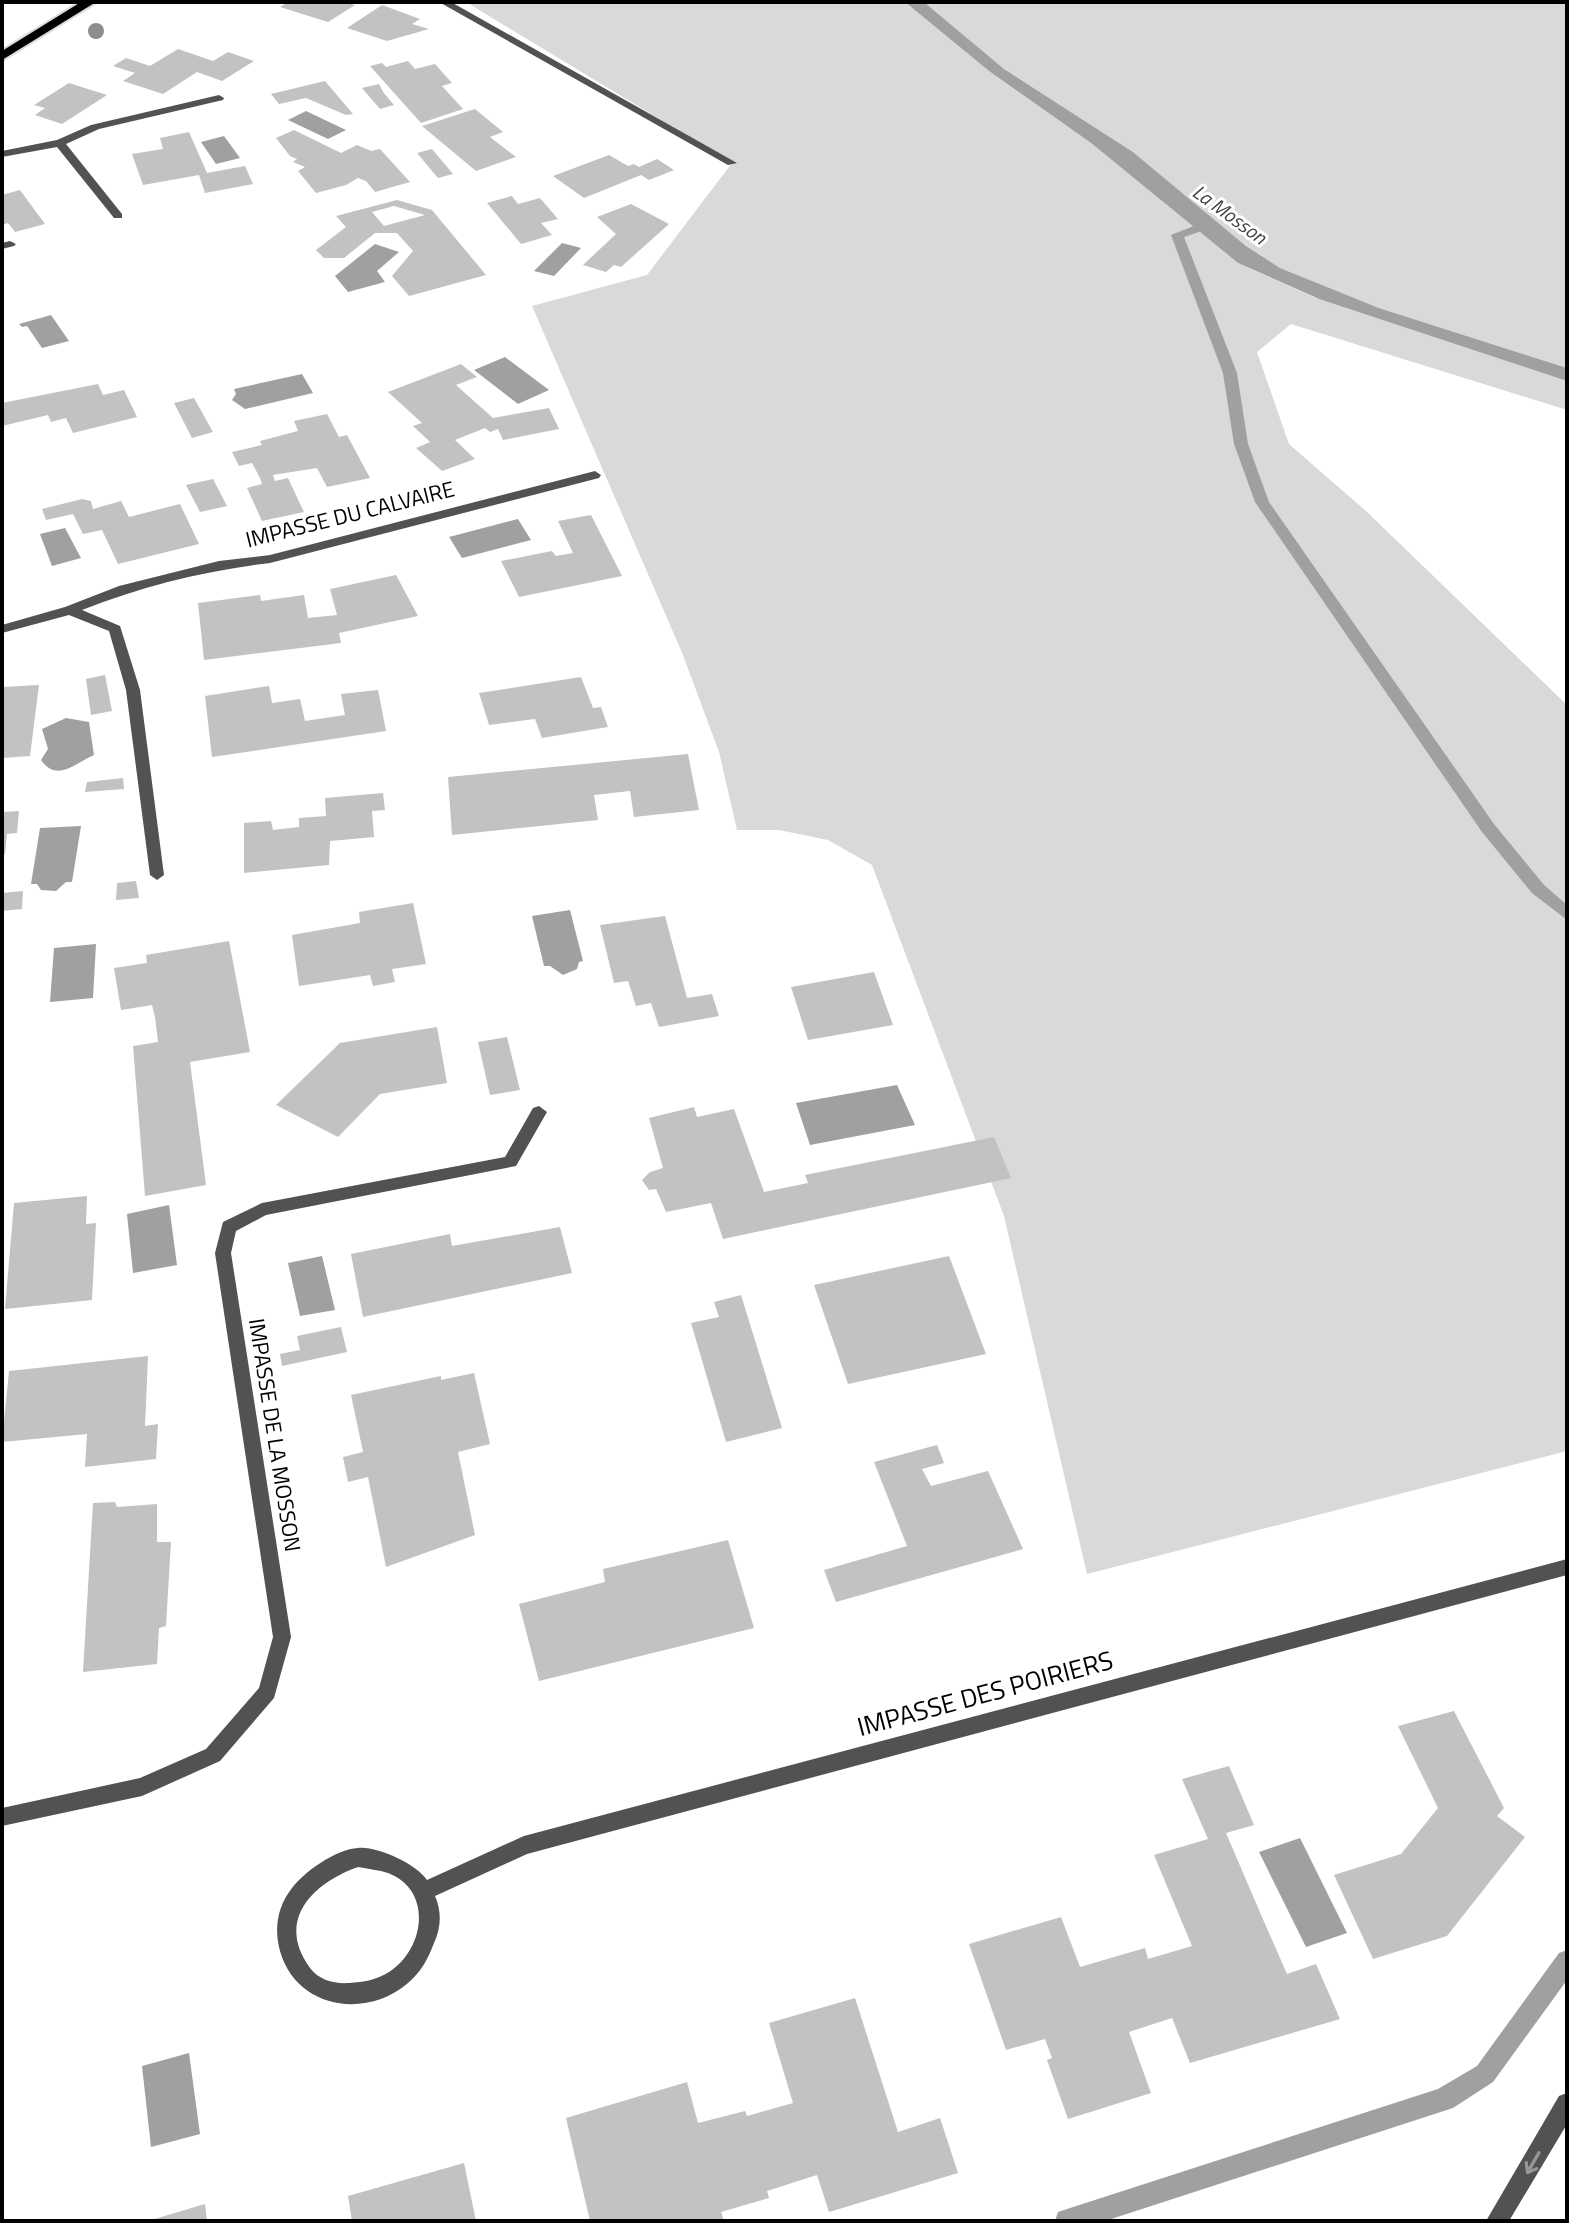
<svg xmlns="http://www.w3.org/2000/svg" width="1569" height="2223" font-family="'Titillium Web',sans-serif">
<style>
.green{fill:#d9d9d9}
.water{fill:#a0a0a0}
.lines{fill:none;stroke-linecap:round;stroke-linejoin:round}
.stream{fill:#a0a0a0;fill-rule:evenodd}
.building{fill:#c2c2c2;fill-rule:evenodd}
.primary-casing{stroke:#dbdbdb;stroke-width:4}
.minor{fill:#525252;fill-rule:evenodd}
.primary{fill:#000;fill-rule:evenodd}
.tree{fill:#8d8d8d}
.oneway{stroke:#979797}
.labels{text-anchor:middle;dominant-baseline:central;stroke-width:6;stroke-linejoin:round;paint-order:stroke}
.far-water-label{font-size:20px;font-style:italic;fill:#414141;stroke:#fff}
.street-label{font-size:22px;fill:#000;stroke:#fff}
.near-street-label{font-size:26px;fill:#000;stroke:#fff}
</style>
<rect width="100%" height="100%" fill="#fff"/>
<path class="green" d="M 466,2 L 905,2 L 989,71 L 1091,143 L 1238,263 L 1313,297 L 1567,381 L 1567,410 L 1291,324 L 1257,352 L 1289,444 L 1366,511 L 1567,705 L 1567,1451 L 1087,1574 L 1004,1216 L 872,865 L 828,840 L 779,830 L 737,830 L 719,752 L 683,655 L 532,306 L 647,275 L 732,163 Z
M 924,2 L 1567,2 L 1567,368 L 1379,308 L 1280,268 L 1246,246 L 1133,152 L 1004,69 Z"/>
<path class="water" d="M 905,2 L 924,2 L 1004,69 L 1133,152 L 1246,246 L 1280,268 L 1379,308 L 1567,368 L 1567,381 L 1319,299 L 1238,263 L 1091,143 L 989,71 Z
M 306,111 L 346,130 L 328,139 L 288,120 Z
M 224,136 L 240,158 L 216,164 L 201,142 Z
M 562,243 L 581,248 L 554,276 L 534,271 Z
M 375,244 L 399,252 L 377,271 L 385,282 L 348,292 L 335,276 Z
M 51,315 L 69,341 L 42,348 L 27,326 L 22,327 L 19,324 Z
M 505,357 L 549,390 L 518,404 L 474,370 Z
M 302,374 L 313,393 L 245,409 L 232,400 L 236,394 L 234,389 Z
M 518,519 L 531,540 L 462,558 L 449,537 Z
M 65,528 L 81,558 L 52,566 L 40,534 Z
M 66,718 L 89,722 L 94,755 C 75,763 57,783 41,760 L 48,749 L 42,729 Z
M 81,826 L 72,882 L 66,882 L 56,891 L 41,890 L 37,884 L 31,884 L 40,828 Z
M 570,910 L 583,961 L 579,962 L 577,969 L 563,975 L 550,966 L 544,966 L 532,916 Z
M 96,944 L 93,998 L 50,1002 L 54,948 Z
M 897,1085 L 915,1125 L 810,1145 L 796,1103 Z
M 169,1205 L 177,1265 L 133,1273 L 127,1214 Z
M 322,1256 L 335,1310 L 300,1316 L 288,1263 Z
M 1300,1838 L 1347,1933 L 1306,1947 L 1259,1852 Z
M 189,2053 L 200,2134 L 151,2147 L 142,2066 Z"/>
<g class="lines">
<path class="stream" d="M 1204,222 L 1210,226 L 1208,229 L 1184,237 L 1237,373 L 1248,444 L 1269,502 L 1494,824 L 1544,885 L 1567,905 L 1567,920 L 1532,893 L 1482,832 L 1255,502 L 1234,444 L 1223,373 L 1171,235 Z
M 1567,1950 L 1567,1980 L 1493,2082 L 1453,2108 L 1105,2221 L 1055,2221 L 1058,2212 L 1067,2209 L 1438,2089 L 1477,2066 L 1559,1953 Z"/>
</g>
<path class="building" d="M 288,2 L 346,2 L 355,5 L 328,22 L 280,7 Z
M 382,5 L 420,19 L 412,24 L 429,29 L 387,41 L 347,28 Z
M 178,49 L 213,61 L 228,52 L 254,61 L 222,81 L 197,72 L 163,94 L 123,81 L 135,73 L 113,66 L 126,58 L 150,66 Z
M 408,61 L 415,69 L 435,64 L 452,83 L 442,86 L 463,109 L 421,123 L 370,66 L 382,63 L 386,67 Z
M 325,81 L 353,114 L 346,115 L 306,98 L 279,104 L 271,94 Z
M 69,83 L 107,95 L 62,124 L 35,115 L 45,108 L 34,105 Z
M 379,84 L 383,92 L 394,105 L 380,109 L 362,88 Z
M 475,109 L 503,132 L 490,137 L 516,157 L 476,171 L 422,126 Z
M 294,130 L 341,153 L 357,145 L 371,151 L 380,149 L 410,182 L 375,192 L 366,181 L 358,178 L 346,185 L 316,193 L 298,171 L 305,167 L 293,162 L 297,159 L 290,156 L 276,138 Z
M 189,132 L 207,173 L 245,166 L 253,184 L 205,193 L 199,175 L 143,185 L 132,154 L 163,149 L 160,138 Z
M 432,149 L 453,174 L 438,178 L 417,153 Z
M 609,155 L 628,166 L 634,164 L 639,167 L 657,159 L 674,170 L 649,180 L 641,175 L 584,198 L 553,176 Z
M 20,190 L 45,224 L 15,232 L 8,223 L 2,225 L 2,195 Z
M 512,196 L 518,204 L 540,198 L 558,219 L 541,223 L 552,235 L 521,244 L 487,203 Z
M 397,200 L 432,210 L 486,275 L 409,296 L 392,276 L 413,251 L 397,233 L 375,233 L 344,258 L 324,258 L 316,250 L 346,227 L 336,216 ZM 394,206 L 425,215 L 384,226 L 372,212 Z
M 631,204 L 669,224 L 621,267 L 614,265 L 606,272 L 583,265 L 616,234 L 597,217 Z
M 461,364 L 477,377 L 456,385 L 493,418 L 549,408 L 559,429 L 503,440 L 498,429 L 490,432 L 485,428 L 455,440 L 475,459 L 442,471 L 416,448 L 430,442 L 413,426 L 422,423 L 388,392 Z
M 98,384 L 103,395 L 124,390 L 137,417 L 73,433 L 66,418 L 51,422 L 48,415 L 2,426 L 2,403 Z
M 194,398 L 213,432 L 192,438 L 174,403 Z
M 327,414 L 339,437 L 347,435 L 370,478 L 327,487 L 317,468 L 273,475 L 275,481 L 288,478 L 304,512 L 262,521 L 247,488 L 262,484 L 260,478 L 252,463 L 239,466 L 232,452 L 262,445 L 260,441 L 298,431 L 294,421 Z
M 213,479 L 227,506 L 200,512 L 186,485 Z
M 82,499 L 91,501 L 93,509 L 121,501 L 129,517 L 180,504 L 199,544 L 118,564 L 102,530 L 83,534 L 73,514 L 46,520 L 42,509 Z
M 591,515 L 622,576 L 519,597 L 501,561 L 552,551 L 556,556 L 573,553 L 558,521 Z
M 396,575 L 418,616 L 339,633 L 341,643 L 204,660 L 198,603 L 260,595 L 261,601 L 304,595 L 308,618 L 337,615 L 330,589 Z
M 105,675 L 112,711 L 91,715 L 86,679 Z
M 581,677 L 593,708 L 601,707 L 608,727 L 542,738 L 535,719 L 489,725 L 479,693 Z
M 39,685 L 30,756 L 2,758 L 2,687 Z
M 269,686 L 272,703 L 300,699 L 305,721 L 345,715 L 341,694 L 378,690 L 386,731 L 212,757 L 205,696 Z
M 688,754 L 699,810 L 634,817 L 630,791 L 594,795 L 598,820 L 452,835 L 448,777 Z
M 123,778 L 124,789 L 85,792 L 87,782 Z
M 383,793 L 385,810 L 372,811 L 374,837 L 330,841 L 329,865 L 244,873 L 244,823 L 271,821 L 273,830 L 299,827 L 299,818 L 326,816 L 325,798 Z
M 19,811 L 17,833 L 7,834 L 5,854 L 2,854 L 2,812 Z
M 136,881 L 139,898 L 116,900 L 117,883 Z
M 23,891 L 22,909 L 2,911 L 2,893 Z
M 413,903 L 426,964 L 392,969 L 395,982 L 373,986 L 370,975 L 299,986 L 292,935 L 360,923 L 359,912 Z
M 665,916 L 687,998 L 712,994 L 719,1016 L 659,1027 L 651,1003 L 636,1006 L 628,981 L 614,983 L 600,925 Z
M 229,941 L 250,1052 L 190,1062 L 206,1185 L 145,1196 L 133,1046 L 158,1042 L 155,1017 L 152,1005 L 121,1010 L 114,968 L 147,963 L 146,955 Z
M 874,972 L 893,1025 L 808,1040 L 791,987 Z
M 437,1027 L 447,1083 L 380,1094 L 338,1137 L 276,1105 L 340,1043 Z
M 507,1037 L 520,1090 L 490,1095 L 478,1042 Z
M 694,1107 L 697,1117 L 734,1109 L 764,1192 L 808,1183 L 805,1175 L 994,1137 L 1011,1178 L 723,1239 L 711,1203 L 666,1212 L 656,1189 L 649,1190 L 642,1180 L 650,1172 L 663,1168 L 649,1118 Z
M 87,1196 L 86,1224 L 96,1223 L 92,1300 L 5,1309 L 14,1203 Z
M 560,1227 L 572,1273 L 363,1317 L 351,1254 L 450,1234 L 452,1246 Z
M 949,1256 L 986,1354 L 848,1384 L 814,1285 Z
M 741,1295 L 782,1428 L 726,1442 L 691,1323 L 719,1317 L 714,1302 Z
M 341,1327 L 347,1352 L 282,1366 L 280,1354 L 300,1350 L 297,1336 Z
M 148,1356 L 145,1426 L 158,1424 L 156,1459 L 85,1467 L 87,1434 L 2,1442 L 9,1371 Z
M 474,1373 L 490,1444 L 458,1452 L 475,1535 L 386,1567 L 368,1477 L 348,1482 L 343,1457 L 363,1452 L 351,1395 L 441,1376 L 441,1380 Z
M 937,1445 L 944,1463 L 922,1469 L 931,1486 L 988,1471 L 1023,1549 L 836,1602 L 824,1570 L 907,1546 L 874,1462 Z
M 115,1502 L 117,1507 L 157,1504 L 157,1542 L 171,1542 L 166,1626 L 159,1628 L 157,1664 L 83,1672 L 93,1503 Z
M 728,1540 L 754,1628 L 539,1681 L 519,1604 L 605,1582 L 603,1569 Z
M 1454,1711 L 1504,1808 L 1497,1816 L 1525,1837 L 1447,1936 L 1373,1959 L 1334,1875 L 1401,1854 L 1438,1808 L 1398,1726 Z
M 1229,1766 L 1254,1825 L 1226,1833 L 1265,1924 L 1287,1974 L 1316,1964 L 1340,2019 L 1190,2063 L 1172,2018 L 1129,2032 L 1151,2093 L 1068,2119 L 1047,2060 L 1052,2058 L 1045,2039 L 1006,2050 L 969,1944 L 1061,1917 L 1080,1967 L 1145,1948 L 1148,1959 L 1192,1946 L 1154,1855 L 1208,1839 L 1182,1779 Z
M 855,1998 L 898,2132 L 940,2118 L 958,2173 L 829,2212 L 817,2175 L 767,2191 L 769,2198 L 721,2212 L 724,2221 L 590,2221 L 566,2118 L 687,2082 L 698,2123 L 745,2111 L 747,2116 L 793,2103 L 769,2023 Z
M 464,2163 L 476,2221 L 352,2221 L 348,2196 Z
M 205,2204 L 207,2221 L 151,2221 L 151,2220 Z"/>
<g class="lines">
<g class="primary-casing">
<path id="primary" d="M 81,2 L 96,2 L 2,60 L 2,51 Z"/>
</g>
<path class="minor" d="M 439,2 L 451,2 L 737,163 L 728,165 Z
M 219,95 L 224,98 L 223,100 L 99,129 L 66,144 L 122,214 L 122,218 L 114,218 L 57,147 L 2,157 L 2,151 L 57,140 L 91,125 Z
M 10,241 L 16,244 L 14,246 L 2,249 L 2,243 Z
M 595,471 L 601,475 L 599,478 L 270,563 C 205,571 143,586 82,610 L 120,626 L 140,690 L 164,875 L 157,880 L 150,875 L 126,690 L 109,631 L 69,615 L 2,633 L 2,625 L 65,607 L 119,586 L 219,561 L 270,555 Z
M 539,1106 L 547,1112 L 516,1166 L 266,1215 L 236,1231 L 231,1253 L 291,1637 L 274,1698 L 220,1761 L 142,1796 L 2,1826 L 2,1808 L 140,1778 L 206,1749 L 259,1688 L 273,1637 L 215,1253 L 223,1222 L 262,1203 L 505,1157 L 533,1108 Z
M 1567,1559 L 1567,1575 L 527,1854 L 435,1896 C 442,1912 441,1928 434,1943 C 428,1959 421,1972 408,1983 C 365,2020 296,2008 280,1951 C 274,1929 277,1907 292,1888 C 304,1872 336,1849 358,1848 C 378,1846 416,1864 427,1880 L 524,1836 ZM 358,1867 C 368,1869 379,1870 388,1873 C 433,1890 425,1949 389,1972 C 376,1980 364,1982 349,1983 C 334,1984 319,1980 310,1968 C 275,1920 313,1883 358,1867 Z
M 1567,2093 L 1567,2124 L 1509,2221 L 1486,2221 L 1559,2096 Z"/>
<use href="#primary" class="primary"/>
</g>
<circle class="tree" cx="96" cy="31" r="8"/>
<defs><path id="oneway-shaft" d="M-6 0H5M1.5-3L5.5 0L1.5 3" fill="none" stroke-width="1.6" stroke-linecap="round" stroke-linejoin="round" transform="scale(2)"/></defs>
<use class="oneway" href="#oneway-shaft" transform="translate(1533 2163) rotate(120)"/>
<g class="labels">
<g class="far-water-label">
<text transform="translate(1230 214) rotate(36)">La Mosson</text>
</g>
<g class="street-label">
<text transform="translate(350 514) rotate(-14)">IMPASSE DU CALVAIRE</text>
<text transform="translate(275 1435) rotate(81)">IMPASSE DE LA MOSSON</text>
</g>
<g class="near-street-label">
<text transform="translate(985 1693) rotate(-15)">IMPASSE DES POIRIERS</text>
</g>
</g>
<rect width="1569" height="2223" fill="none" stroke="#000000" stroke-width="8"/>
</svg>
